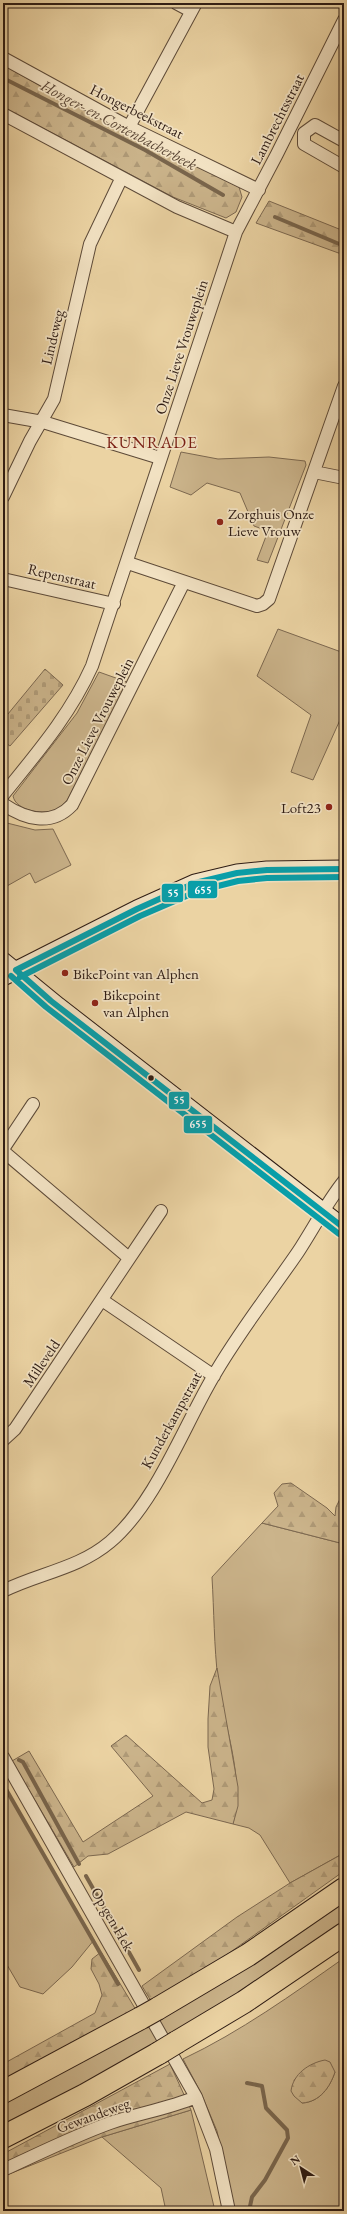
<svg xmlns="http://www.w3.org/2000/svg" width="347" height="2214" font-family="'EB Garamond',serif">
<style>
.grass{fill:#cbb48b;stroke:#7c6850;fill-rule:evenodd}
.forest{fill:url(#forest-firs);stroke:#7c6850}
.cemetery{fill:url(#cemetery-stones);stroke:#7c6850}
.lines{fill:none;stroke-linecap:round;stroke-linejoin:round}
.stream{stroke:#79654c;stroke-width:4}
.street-casing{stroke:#5d4a38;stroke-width:14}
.secondary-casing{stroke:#2e1c14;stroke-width:19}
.highway-casing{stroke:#2e1c14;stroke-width:24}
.street{stroke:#f2e2c3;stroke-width:12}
.secondary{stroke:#f2e2c3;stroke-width:17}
.highway{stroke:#ebd3a3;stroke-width:22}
.highway-bridge-casing{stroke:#2e1c14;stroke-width:24;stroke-linecap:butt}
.highway-bridge{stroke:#ebd3a3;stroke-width:22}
.bus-1-casing{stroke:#f2e2c3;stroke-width:9}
.bus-2-casing{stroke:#f2e2c3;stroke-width:9}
.bus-1{stroke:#099ea8;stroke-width:6}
.bus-2{stroke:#099ea8;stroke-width:6}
.poi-dot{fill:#8f2418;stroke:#f2e2c3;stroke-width:1.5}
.bus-dot{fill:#2e1c14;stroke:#f2e2c3;stroke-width:1.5}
.labels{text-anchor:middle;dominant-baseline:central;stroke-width:3.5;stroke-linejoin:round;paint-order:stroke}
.street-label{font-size:15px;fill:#2e1c14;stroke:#f2e2c3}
.poi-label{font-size:15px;fill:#2e1c14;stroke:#f2e2c3;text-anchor:start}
.water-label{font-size:16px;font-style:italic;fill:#5a4635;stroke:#f2e2c3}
.quarter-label{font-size:17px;letter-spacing:1px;fill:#7a1f14;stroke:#f2e2c3}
.line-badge{stroke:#f2e2c3;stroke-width:1.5}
.badge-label{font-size:11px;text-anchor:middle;font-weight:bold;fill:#fff}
</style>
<defs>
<pattern id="forest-firs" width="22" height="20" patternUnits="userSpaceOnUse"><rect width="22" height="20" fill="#cbb48b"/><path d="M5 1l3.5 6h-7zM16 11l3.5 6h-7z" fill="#af9a77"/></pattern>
<pattern id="cemetery-stones" width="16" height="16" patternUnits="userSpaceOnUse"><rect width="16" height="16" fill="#cbb48b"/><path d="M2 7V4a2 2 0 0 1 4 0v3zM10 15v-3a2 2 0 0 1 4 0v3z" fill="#af9a77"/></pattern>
</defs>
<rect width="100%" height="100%" fill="#ebd3a3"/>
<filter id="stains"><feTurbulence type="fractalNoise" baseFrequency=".005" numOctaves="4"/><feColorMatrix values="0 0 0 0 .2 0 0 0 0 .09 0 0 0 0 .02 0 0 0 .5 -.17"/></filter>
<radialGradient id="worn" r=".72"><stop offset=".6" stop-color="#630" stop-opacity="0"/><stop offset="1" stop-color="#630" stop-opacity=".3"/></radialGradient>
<path class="grass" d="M 181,452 L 218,459 L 269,457 L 305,461 L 306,465 L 268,563 L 257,560 L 268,531 L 254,526 L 240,493 L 207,483 L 191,495 L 170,487 Z
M 278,629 L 344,653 L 344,711 L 313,780 L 291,772 L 311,715 L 257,676 Z
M 99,672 L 127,682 L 68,799 C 64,803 60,809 54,811 C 42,814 16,811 13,796 L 77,713 Z
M 3,822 L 35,830 L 53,829 L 71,865 L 35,883 L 30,873 L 7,886 L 3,890 Z
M 262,1523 L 344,1544 L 344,1853 L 290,1883 L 260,1835 L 249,1828 L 233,1824 C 245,1776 224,1728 218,1680 C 214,1646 214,1611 212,1577 Z
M 3,1784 L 94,1940 L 72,1967 L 43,1994 L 20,1987 L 3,1958 Z
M 344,1898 L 344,1925 L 157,2045 L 3,2127 L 3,2102 Z
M 344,1958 L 344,2211 L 277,2211 L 270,2209 L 234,2211 L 217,2131 L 201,2093 L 183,2059 C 240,2032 293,1994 344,1958 ZM 314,2064 L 335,2072 C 330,2087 320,2102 302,2103 L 294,2080 Z
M 191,2110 L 215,2211 L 166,2211 L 161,2188 L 102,2137 Z"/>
<path class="forest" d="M 3,65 L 89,113 L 239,187 L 242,197 L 236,212 L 226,218 L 173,197 L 3,107 Z
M 269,201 L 344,231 L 344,255 L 256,223 Z
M 291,1483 L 327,1508 L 335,1516 L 336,1507 L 344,1491 L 344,1544 L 262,1523 L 278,1506 L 274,1493 L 282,1484 Z
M 217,1668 L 238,1787 L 238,1806 L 233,1824 L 186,1812 L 108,1854 L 88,1856 L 74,1867 L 12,1761 L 29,1751 L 83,1842 L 153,1796 L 111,1746 L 126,1735 L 202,1803 L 212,1800 L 214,1789 L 208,1747 L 208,1719 L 210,1686 Z
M 344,1853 L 344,1871 L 211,1966 L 151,2001 L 142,1986 L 237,1917 L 290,1883 Z
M 101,1952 L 136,2010 L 3,2080 L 3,2064 L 95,2013 L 102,1995 L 99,1984 L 91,1969 L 92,1959 Z
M 325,2060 L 330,2062 L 335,2072 C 330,2087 320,2102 302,2103 L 294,2096 L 291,2091 C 293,2074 309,2063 325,2060 Z
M 170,2064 L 191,2110 L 102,2137 L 4,2176 L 3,2154 Z"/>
<path class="cemetery" d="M 45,669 L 63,685 L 10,746 L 3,741 L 3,720 Z"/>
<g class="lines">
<path class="stream" d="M 3,78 L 145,150 L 223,195
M 275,217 L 344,246
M 19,1760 L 23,1762 L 79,1864
M 3,1784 L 118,1984
M 86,1876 L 139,1970
M 247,2083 L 262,2086 L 266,2108 L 287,2130 L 288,2138 L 265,2180 L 252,2197 L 249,2211"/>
<g class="street-casing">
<path id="street" d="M 176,3 L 191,11
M 3,58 L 129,127 L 259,190
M 3,114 L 177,207 L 236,232
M 129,127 L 196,3
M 304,133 L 304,144 L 344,167
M 304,133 L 315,125 L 344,141
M 3,415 L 43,422 L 160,458
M 314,472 L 344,478
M 3,497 L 30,441 L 54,399 L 90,244 L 121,179
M 128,563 L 257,606 L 263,604 L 269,599 L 344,386
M 3,579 L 114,604
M 3,795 C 36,754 70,715 92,666 L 236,232 L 277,154 L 344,20
M 3,804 C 25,819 51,827 72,805 L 184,582
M 3,1149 L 33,1104
M 3,1151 L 129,1258
M 102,1300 L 214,1376
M 3,1440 L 15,1429 L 161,1211
M 3,1591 C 39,1573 78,1569 110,1542 C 155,1504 183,1428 213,1377 C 238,1333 270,1293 298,1252 C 313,1229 327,1202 344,1181
M 3,1757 L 196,2097 L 216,2149 L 229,2211
M 3,2170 C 38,2154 74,2136 110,2123 C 139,2113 168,2109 196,2097"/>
</g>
<g class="secondary-casing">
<path id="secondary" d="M 3,961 L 58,1006 L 344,1228
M 3,977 L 137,909 L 195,883 L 237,873 L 267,870 L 344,869"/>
</g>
<g class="highway-casing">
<path id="highway" d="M 157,2009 L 248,1955 L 344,1889
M 177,2042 L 244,2002 L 344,1934
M 3,2092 L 141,2018
M 3,2137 L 85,2095 L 159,2053"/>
</g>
<use href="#street" class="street"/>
<use href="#secondary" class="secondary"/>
<use href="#highway" class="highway"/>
<g class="highway-bridge-casing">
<path id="highway-bridge" d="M 141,2018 L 157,2009
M 159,2053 L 177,2042"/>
</g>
<use href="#highway-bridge" class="highway-bridge"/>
<g class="bus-1-casing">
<path id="bus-1" d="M 16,970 L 51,1001 L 344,1228
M 16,970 L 137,909 L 195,883 L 237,873 L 267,870 L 344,869"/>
</g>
<g class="bus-2-casing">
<path id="bus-2" d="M 11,976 L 46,1007 L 339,1234
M 20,977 L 140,916 L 198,891 L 238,881 L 267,878 L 344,877"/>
</g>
<use href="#bus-1" class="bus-1"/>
<use href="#bus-2" class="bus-2"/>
</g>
<g class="poi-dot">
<circle cx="220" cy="522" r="4"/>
<circle cx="329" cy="807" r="4"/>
<circle cx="65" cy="973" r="4"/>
<circle cx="95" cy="1003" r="4"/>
</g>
<circle class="bus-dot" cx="151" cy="1078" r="3.5"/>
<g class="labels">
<g class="street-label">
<text transform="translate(137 111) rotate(27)">Hongerbeekstraat</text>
<text transform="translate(277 119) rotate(-63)">Lambrechtsstraat</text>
<text transform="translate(52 337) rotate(-77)">Lindeweg</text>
<text transform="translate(181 347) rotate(-72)">Onze Lieve Vrouweplein</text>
<text transform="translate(62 576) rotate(13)">Repenstraat</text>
<text transform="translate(97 721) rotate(-63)">Onze Lieve Vrouweplein</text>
<text transform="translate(41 1363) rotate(-56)">Milleveld</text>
<text transform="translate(171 1420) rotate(-61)">Kunderkampstraat</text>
<text transform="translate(113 1919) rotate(60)">Op gen Hek</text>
<text transform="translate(93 2115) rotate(-20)">Gewandeweg</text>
</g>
<g class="poi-label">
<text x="228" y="513">Zorghuis Onze<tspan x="228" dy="17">Lieve Vrouw</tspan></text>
<text x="321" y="807" text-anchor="end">Loft23</text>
<text x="73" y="973">BikePoint van Alphen</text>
<text x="103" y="994">Bikepoint<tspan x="103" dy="17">van Alphen</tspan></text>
</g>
<g class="water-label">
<text transform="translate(119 125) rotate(28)">Honger- en Cortenbacherbeek</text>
</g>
<g class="quarter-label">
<text x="152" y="442">KUNRADE</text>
</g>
</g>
<g class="line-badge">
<rect x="187" y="880" width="31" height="19" rx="4" fill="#099ea8"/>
<rect x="161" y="883" width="23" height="20" rx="4" fill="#099ea8"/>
<rect x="168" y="1091" width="22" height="19" rx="4" fill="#099ea8"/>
<rect x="183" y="1115" width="30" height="19" rx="4" fill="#099ea8"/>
</g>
<g class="badge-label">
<text x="203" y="894">655</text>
<text x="173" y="897">55</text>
<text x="179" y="1104">55</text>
<text x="198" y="1128">655</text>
</g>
<rect width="347" height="2214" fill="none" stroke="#ebd3a3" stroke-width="16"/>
<rect x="4" y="4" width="339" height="2206" fill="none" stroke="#2e1c14" stroke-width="2"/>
<rect x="8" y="8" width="331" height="2198" fill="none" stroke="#2e1c14"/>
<g transform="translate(301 2168) rotate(324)" stroke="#f2e2c3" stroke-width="3" paint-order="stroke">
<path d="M0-3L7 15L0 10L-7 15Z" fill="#2e1c14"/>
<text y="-6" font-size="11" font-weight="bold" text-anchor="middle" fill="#2e1c14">N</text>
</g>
<rect width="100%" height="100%" filter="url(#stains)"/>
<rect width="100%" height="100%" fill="url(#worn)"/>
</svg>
